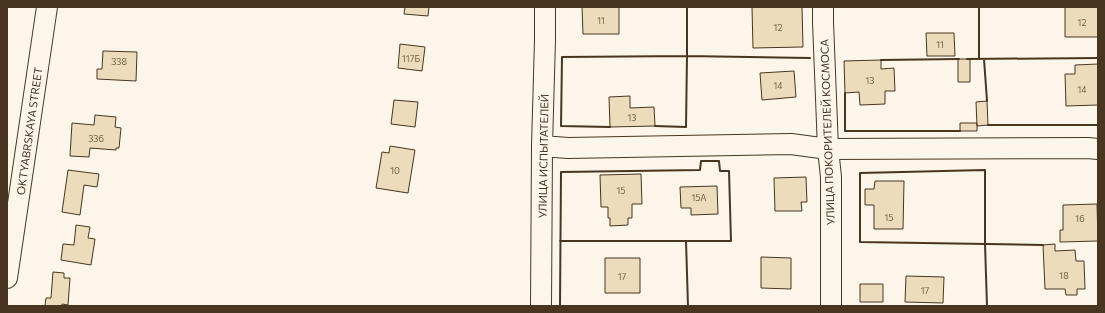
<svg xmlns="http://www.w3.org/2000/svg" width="1105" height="313" font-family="Commissioner,sans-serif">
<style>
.building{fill:#ecdcbc;stroke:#4a3520}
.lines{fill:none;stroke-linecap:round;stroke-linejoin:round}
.minor-casing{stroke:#4a3520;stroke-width:22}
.minor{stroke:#fbf6e9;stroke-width:20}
.wall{stroke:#4a3520;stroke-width:2}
.labels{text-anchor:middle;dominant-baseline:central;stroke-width:3;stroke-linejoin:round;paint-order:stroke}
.number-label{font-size:9px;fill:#725f47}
.street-label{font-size:11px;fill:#4a3520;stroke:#fbf6e9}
</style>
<rect width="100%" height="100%" fill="#fbf6e9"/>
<path class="building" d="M 405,7 L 429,7 L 428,16 L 404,14 Z
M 582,7 L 619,7 L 619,34 L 583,34 Z
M 752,7 L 802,7 L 803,47 L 753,48 Z
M 1065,7 L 1098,7 L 1098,37 L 1065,37 Z
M 926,33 L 954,33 L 955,56 L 927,56 Z
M 400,44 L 425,47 L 422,71 L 398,68 Z
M 103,51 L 137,52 L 136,81 L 97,79 L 97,69 L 102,69 Z
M 958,59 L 970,59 L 970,82 L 958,82 Z
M 881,60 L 881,69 L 894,68 L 895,91 L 885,91 L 885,104 L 860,105 L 859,92 L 845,93 L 844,61 Z
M 1098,64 L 1098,105 L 1066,106 L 1065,74 L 1075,74 L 1075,65 Z
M 794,71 L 796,97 L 762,100 L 760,73 Z
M 630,96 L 630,108 L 654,107 L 655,126 L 610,127 L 609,97 Z
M 394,100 L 418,102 L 415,127 L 391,124 Z
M 987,101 L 988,125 L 977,126 L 976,102 Z
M 95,115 L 116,117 L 115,127 L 121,128 L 119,148 L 116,148 L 116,150 L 90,148 L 89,157 L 70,156 L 72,123 L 94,125 Z
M 960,123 L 977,123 L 977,131 L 960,131 Z
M 390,146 L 415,150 L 408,193 L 376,188 L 382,152 L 389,153 Z
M 68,170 L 99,174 L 97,187 L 84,185 L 80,215 L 62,212 Z
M 641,174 L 642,204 L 632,204 L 632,218 L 628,218 L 628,225 L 610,226 L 610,218 L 608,218 L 608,207 L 601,207 L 600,175 Z
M 806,177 L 807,202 L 801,202 L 802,211 L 775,211 L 774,178 Z
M 875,181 L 904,181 L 903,229 L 874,229 L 874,205 L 865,205 L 865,189 L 874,189 Z
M 717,186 L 718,214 L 691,215 L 691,208 L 681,208 L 680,187 Z
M 1097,204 L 1098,241 L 1060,242 L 1060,230 L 1063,230 L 1063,205 Z
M 76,225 L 90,227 L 88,238 L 95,239 L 91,265 L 61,260 L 63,244 L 74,245 Z
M 1055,244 L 1055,251 L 1075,250 L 1076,261 L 1084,261 L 1085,289 L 1077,289 L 1077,295 L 1066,295 L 1065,289 L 1045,289 L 1043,245 Z
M 761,257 L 791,258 L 791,289 L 761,288 Z
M 605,258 L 640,258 L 640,293 L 605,293 Z
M 53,272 L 64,273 L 64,278 L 70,278 L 68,305 L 62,304 L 62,306 L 45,306 L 46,298 L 51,298 Z
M 906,276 L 944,277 L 943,303 L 905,302 Z
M 860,284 L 883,284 L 883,302 L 860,302 Z"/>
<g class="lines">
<g class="minor-casing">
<path id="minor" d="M 823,7 L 823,22 L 828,149 L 831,177 L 831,306
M 542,146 L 568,148 L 791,144 L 828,149 L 1088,148 L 1098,149
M 7,278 L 47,7
M 541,306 L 542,146 L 545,40 L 545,7"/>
</g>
<use href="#minor" class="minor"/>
<path class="wall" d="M 687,7 L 687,56 L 810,58
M 979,7 L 979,59
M 967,59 L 1098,58
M 984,59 L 987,101
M 881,60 L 959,59
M 845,93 L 845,131 L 960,131
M 988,125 L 1098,125
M 610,127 L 561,126 L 562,57 L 687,56 L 686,127 L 655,126
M 686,241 L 688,306
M 560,306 L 561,172 L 700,170 L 701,161 L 719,161 L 720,171 L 729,171 L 731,241 L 560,241
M 987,306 L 985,244 L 985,170 L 860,173 L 860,242 L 1043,245"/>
</g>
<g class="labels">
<g class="number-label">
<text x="601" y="20">11</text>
<text x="1082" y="22">12</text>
<text x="778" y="27">12</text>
<text x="940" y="44">11</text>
<text x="411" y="58">117Б</text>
<text x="119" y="61">338</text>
<text x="870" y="80">13</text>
<text x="778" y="85">14</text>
<text x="1082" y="89">14</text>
<text x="632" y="117">13</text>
<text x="96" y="138">336</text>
<text x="395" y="170">10</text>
<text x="621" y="190">15</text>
<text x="699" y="197">15А</text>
<text x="889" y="217">15</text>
<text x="1080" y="218">16</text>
<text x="1064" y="275">18</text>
<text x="622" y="276">17</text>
<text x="925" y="290">17</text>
</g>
<g class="street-label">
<text transform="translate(29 131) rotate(-82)">OKTYABRSKAYA STREET</text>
<text transform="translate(827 132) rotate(-92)">УЛИЦА ПОКОРИТЕЛЕЙ КОСМОСА</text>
<text transform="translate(543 156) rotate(-89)">УЛИЦА ИСПЫТАТЕЛЕЙ</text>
</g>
</g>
<rect width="1105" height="313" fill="none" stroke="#4a3520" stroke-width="16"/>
</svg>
